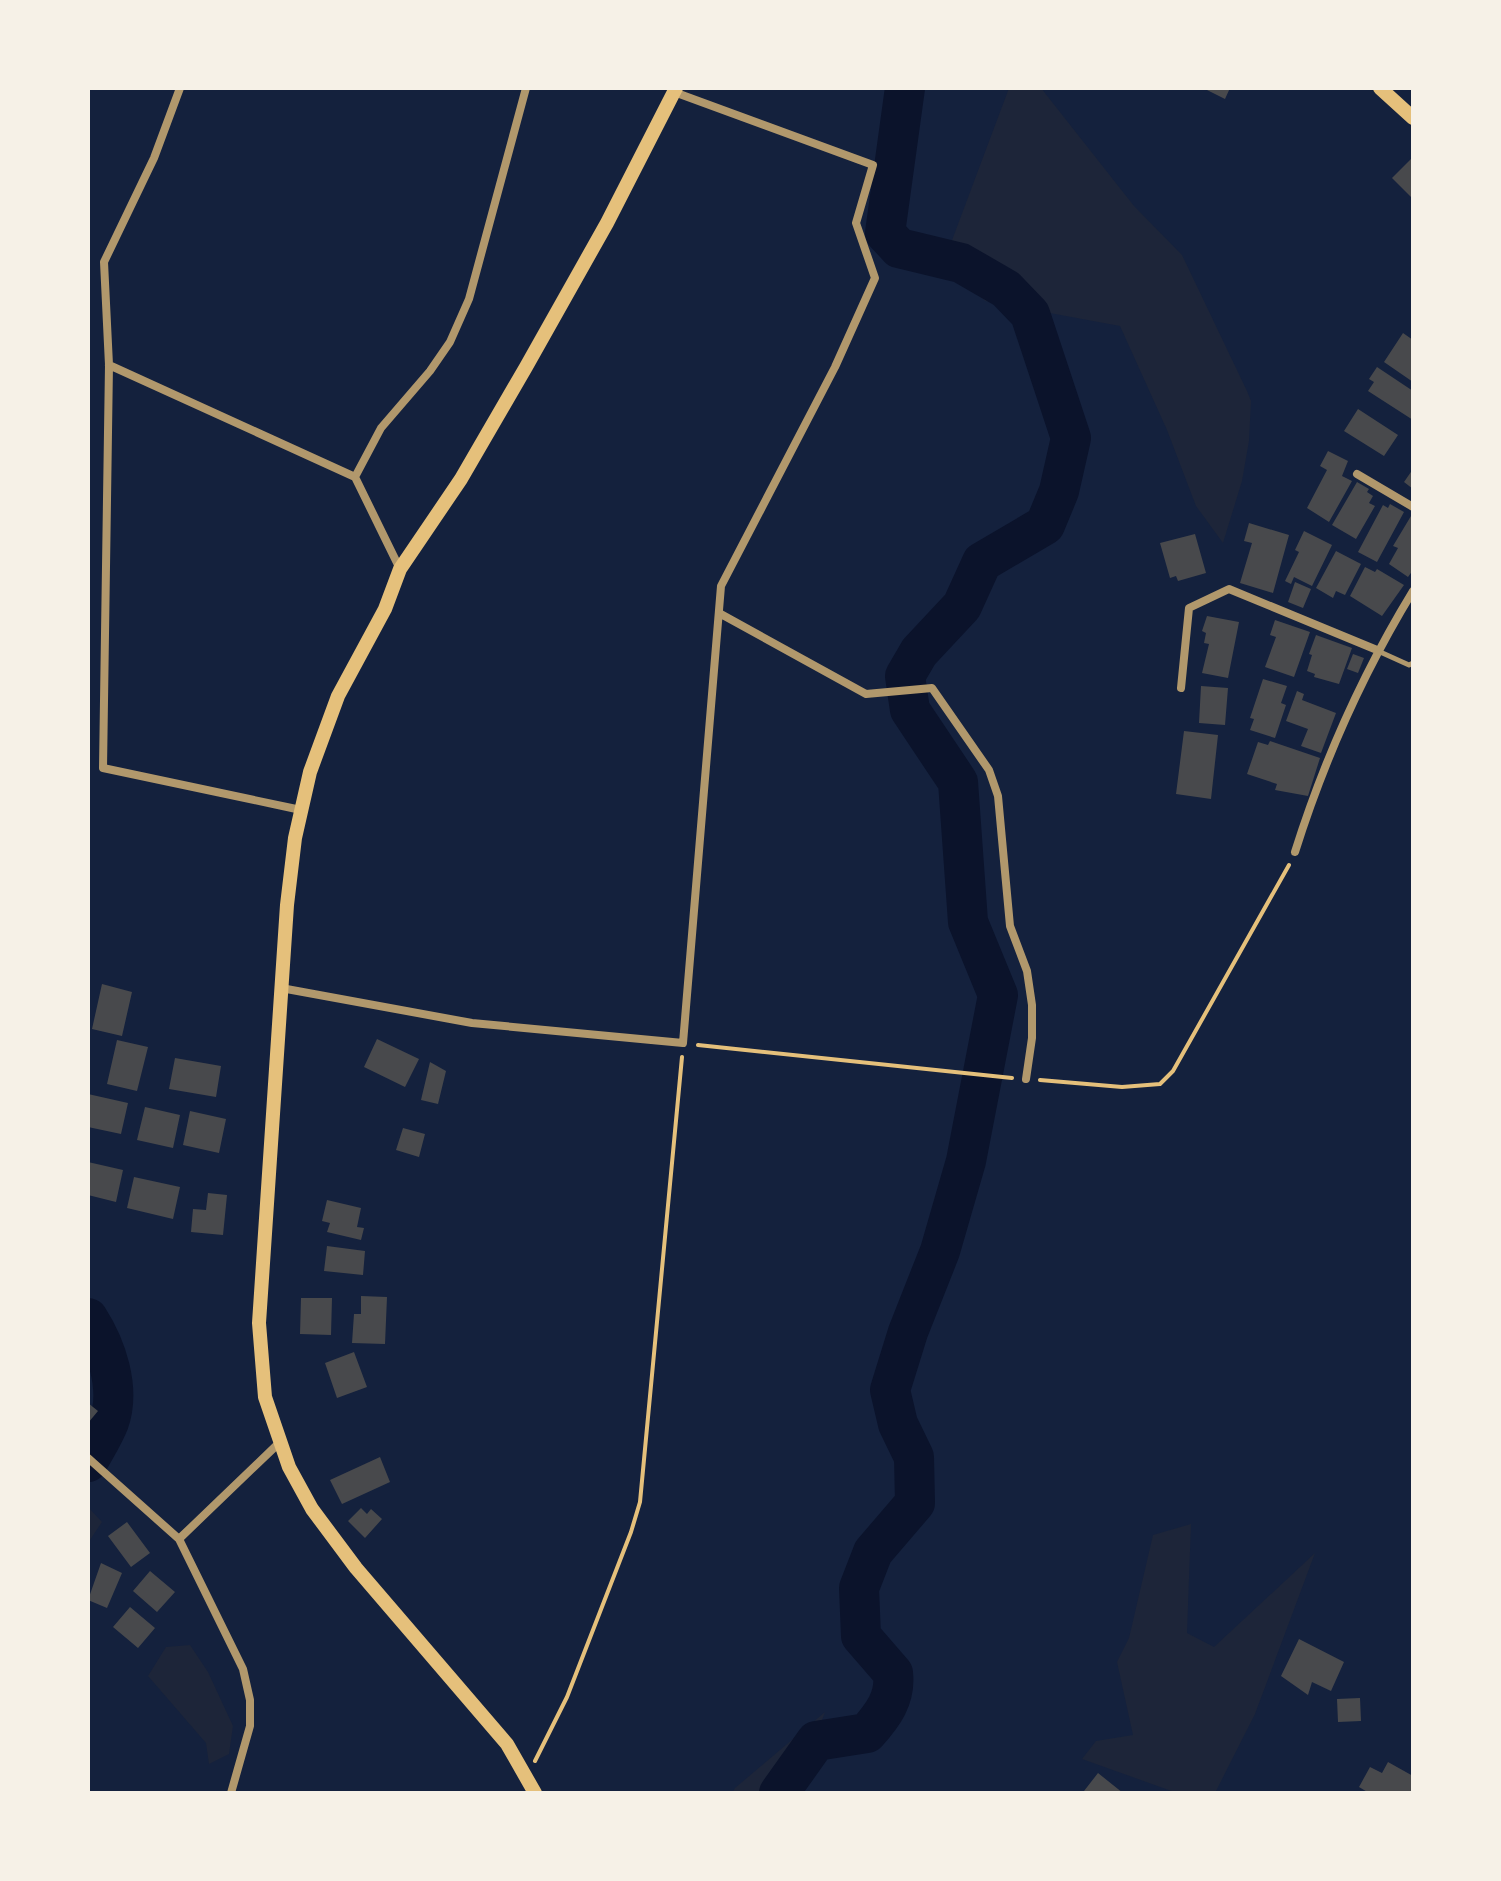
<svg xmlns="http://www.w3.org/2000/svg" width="1501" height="1881" font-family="Quicksand,sans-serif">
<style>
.green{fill:#1d2539}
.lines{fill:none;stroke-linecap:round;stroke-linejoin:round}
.river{stroke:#0b132b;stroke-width:40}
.building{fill:#48494c}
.path{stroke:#e5c07b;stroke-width:4}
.service{stroke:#b1986c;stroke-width:5}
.minor{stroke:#b1986c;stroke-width:8}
.secondary{stroke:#e5c07b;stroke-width:14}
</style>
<rect width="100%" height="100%" fill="#14213d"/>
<path class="green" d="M 1009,88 L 1041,88 L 1134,206 L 1182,255 L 1247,391 L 1251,401 L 1249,441 L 1242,481 L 1223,543 L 1196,506 L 1167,430 L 1120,326 L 985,301 L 945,259 Z
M 88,1507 L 102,1522 L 88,1543 Z
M 1191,1524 L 1187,1633 L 1214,1647 L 1315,1553 L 1255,1714 L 1215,1793 L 1177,1793 L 1082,1759 L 1096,1741 L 1133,1735 L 1117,1662 L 1129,1638 L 1153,1535 Z
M 190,1645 L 208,1672 L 233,1726 L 229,1754 L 209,1764 L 206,1743 L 148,1676 L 166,1647 Z
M 825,1712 L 795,1793 L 732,1793 L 735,1788 Z"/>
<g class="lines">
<path class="river" d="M 88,1318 C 106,1346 121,1388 109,1422 C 104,1435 95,1449 88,1462
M 779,1793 L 816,1741 L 867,1733 C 883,1715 896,1698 893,1673 L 861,1636 L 859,1588 L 873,1552 L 915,1503 L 914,1457 L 898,1424 L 890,1390 L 908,1332 L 940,1251 L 966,1161 L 998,995 L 968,922 L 958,782 L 910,710 L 905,676 L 919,652 L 962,606 L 982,562 L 1045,525 L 1059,491 L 1071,438 L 1030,314 L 1006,289 L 961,263 L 899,248 L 885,233 L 905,88"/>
</g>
<path class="building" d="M 1203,88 L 1230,88 L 1225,99 Z
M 1413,157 L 1413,199 L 1392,178 Z
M 1403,333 L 1413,340 L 1413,382 L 1384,362 Z
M 1377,367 L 1413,391 L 1413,420 L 1368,391 L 1374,382 L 1369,379 Z
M 1358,409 L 1398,435 L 1384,456 L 1344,431 Z
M 1328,451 L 1348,461 L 1342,476 L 1352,481 L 1329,522 L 1307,508 L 1327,470 L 1320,466 Z
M 1413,469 L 1413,489 L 1404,482 Z
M 1357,482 L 1369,489 L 1367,492 L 1373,496 L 1369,503 L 1375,506 L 1356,539 L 1332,525 Z
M 1390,504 L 1404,512 L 1377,562 L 1358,552 L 1383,505 L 1388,508 Z
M 1411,516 L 1413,518 L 1413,570 L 1408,577 L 1389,564 L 1398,548 L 1393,546 Z
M 1249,523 L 1289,535 L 1273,593 L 1240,583 L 1252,543 L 1244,541 Z
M 1304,531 L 1332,545 L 1312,586 L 1294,577 L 1291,584 L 1285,581 L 1299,552 L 1295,550 Z
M 1195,534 L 1206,573 L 1178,581 L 1176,576 L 1170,578 L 1160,543 Z
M 1336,551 L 1361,564 L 1345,595 L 1336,591 L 1333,598 L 1316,588 Z
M 1365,567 L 1375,572 L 1377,569 L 1404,585 L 1382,616 L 1350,596 Z
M 1295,582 L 1311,589 L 1303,608 L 1288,602 Z
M 1207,616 L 1239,622 L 1228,678 L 1202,673 L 1209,644 L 1204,643 L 1206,633 L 1202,631 Z
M 1275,620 L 1310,632 L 1294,677 L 1265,667 L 1276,637 L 1270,635 Z
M 1316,635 L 1352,648 L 1339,684 L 1314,677 L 1315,674 L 1307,671 L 1312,655 L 1309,654 Z
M 1353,654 L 1364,658 L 1358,673 L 1347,669 Z
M 1263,679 L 1287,686 L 1281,703 L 1286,705 L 1275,738 L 1250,730 L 1254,719 L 1250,718 Z
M 1201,686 L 1228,688 L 1225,725 L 1199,723 Z
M 1297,691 L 1304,694 L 1302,700 L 1336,713 L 1321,753 L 1301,746 L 1308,729 L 1286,721 Z
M 1184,731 L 1218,735 L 1211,799 L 1176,794 Z
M 1270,741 L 1320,758 L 1308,796 L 1275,790 L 1277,784 L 1247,774 L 1258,742 L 1268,745 Z
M 102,984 L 132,992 L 122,1036 L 92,1029 Z
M 377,1039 L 419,1059 L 405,1087 L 364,1067 Z
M 117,1040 L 148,1047 L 137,1091 L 107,1084 Z
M 175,1058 L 221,1066 L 216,1097 L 169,1089 Z
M 430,1062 L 446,1071 L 438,1104 L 421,1100 Z
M 88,1094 L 128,1103 L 121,1134 L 88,1127 Z
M 145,1107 L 180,1115 L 173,1148 L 137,1140 Z
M 190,1111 L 226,1119 L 219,1153 L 183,1145 Z
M 403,1128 L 425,1134 L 419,1157 L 396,1150 Z
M 88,1162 L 123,1170 L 116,1202 L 88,1195 Z
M 134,1177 L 180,1187 L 173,1219 L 127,1208 Z
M 208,1193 L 227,1195 L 223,1235 L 191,1232 L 193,1209 L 206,1210 Z
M 327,1200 L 361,1208 L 357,1227 L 364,1228 L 361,1240 L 327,1232 L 330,1223 L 322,1221 Z
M 327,1246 L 365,1251 L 363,1275 L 324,1271 Z
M 361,1296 L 387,1297 L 385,1344 L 352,1343 L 354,1314 L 361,1314 Z
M 301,1298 L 332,1298 L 331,1335 L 300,1334 Z
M 354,1352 L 367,1387 L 337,1398 L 325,1363 Z
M 88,1403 L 98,1411 L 88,1423 Z
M 380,1457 L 390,1482 L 342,1504 L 330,1480 Z
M 361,1508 L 367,1514 L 371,1509 L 382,1519 L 365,1538 L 348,1521 Z
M 127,1522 L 150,1553 L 131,1567 L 108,1536 Z
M 101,1563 L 122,1573 L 107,1608 L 88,1600 Z
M 150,1571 L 175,1592 L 157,1612 L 133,1591 Z
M 130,1607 L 155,1628 L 138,1648 L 113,1627 Z
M 1299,1639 L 1344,1662 L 1331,1691 L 1312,1682 L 1308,1695 L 1281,1676 Z
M 1360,1698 L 1361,1721 L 1338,1722 L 1337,1699 Z
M 1388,1762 L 1413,1776 L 1412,1793 L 1369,1793 L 1359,1787 L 1370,1767 L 1382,1773 Z
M 1098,1773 L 1123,1793 L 1087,1793 L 1084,1791 Z"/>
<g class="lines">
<path class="path" d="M 698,1045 L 1012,1078
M 1040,1080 L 1122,1087 L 1160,1084 L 1173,1071 L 1289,865
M 535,1761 L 567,1697 L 631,1532 L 640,1502 L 682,1057"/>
<path class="service" d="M 1378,651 L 1409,665 L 1413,663"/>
<path class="minor" d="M 180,88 L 154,158 L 104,262 L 109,365 L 103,768 L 301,810
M 109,365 L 355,477
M 1357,474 L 1413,507
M 400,569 L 355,477 L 381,428 L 430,371 L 450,342 L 469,299 L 526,88
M 719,613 L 866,694 L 932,688 L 989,770 L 998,796 L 1010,926 L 1027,971 L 1032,1005 L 1032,1038 L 1026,1079
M 1181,688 L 1189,608 L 1229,589 L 1377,650
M 1295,852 C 1324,760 1363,673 1413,591
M 281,988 L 472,1023 L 683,1043 L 721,586 L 835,367 L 875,278 L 856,223 L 873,165 L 674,92
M 88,1458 L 179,1539 L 279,1443
M 179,1539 L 243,1669 L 250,1700 L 250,1726 L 231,1793"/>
<path class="secondary" d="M 1380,88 L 1413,118
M 535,1793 L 507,1744 L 356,1568 L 312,1509 L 289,1467 L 265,1397 L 259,1323 L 287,905 L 295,838 L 310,772 L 338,696 L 385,609 L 400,569 L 461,479 L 526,367 L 607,223 L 676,88"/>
</g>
<rect width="1501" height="1881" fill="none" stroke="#f6f1e7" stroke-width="180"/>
</svg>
